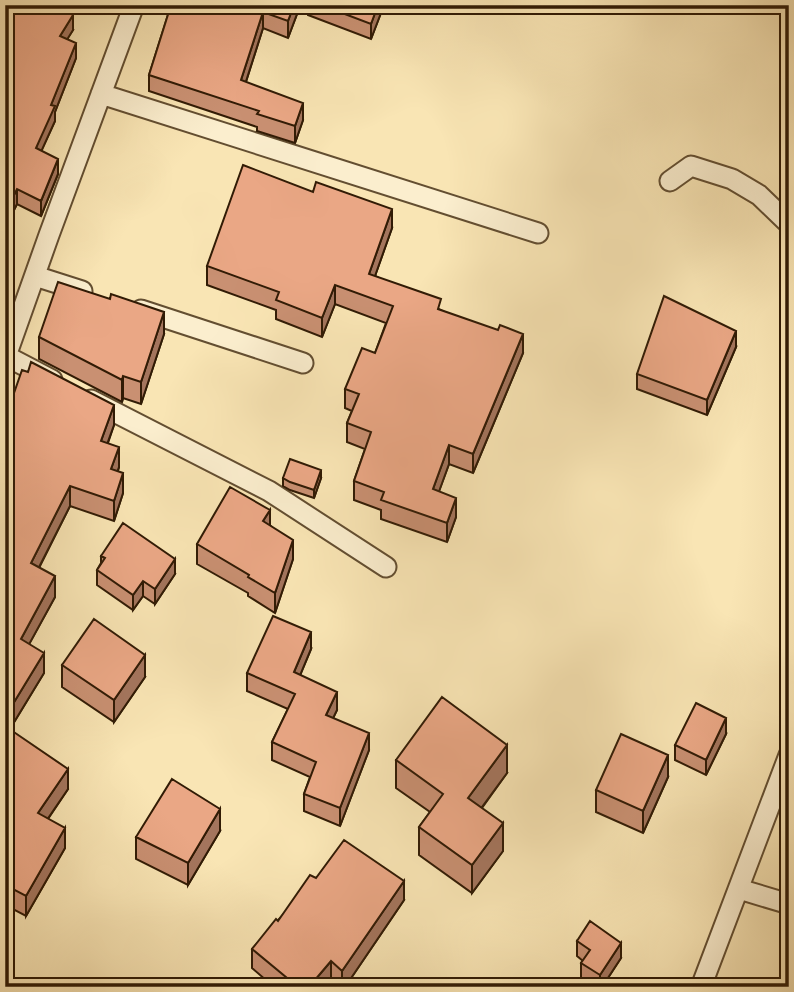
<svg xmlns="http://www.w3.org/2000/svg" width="794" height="992" font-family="'Old Standard TT',serif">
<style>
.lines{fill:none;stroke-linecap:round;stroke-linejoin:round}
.minor-casing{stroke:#634e31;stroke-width:23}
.minor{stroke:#fbeece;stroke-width:19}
.wall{fill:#c99072;stroke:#311b05;stroke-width:2}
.shaded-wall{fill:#a4755d;stroke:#311b05;stroke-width:2}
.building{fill:#eaa785;stroke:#311b05;stroke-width:2}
</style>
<rect width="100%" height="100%" fill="#f9e5b4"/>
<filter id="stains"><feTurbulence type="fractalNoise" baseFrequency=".00286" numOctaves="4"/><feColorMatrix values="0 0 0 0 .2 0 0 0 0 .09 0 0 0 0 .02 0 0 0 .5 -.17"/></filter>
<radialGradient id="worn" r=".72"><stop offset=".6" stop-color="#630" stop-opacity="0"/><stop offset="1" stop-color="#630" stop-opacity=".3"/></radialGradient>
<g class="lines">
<g class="minor-casing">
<path id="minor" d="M 101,94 L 538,233
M 670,181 L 691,166 L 732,179 L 759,195 L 786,221 L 789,218
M 35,276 L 82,291
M 141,310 L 303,363
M 6,356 L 52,380
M 5,359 L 49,235 L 134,5
M 91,400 L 269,491 L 386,567
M 739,889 L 789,904
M 701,987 L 789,755"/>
</g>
<use href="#minor" class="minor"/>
</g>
<path class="wall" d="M 171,5 L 297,5 L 297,14 L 288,38 L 263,28 L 246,82 L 303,120 L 295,143 L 257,131 L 257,127 L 149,91 L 149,75 Z
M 308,5 L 384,5 L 371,39 L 308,15 Z
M 592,5 L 603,5 L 602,9 Z
M 764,5 L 789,5 L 789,14 Z
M 5,19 L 73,30 L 67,39 L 76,58 L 55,112 L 55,121 L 41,151 L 58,174 L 41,216 L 17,204 L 7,224 L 5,223 Z
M 392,228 L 375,276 L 523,353 L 473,473 L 449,464 L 439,491 L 456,517 L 447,542 L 381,519 L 381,510 L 354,500 L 354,481 L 365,449 L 347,442 L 347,423 L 352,411 L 345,408 L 345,389 L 375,353 L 386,323 L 335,304 L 322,337 L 276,319 L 276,310 L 207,285 L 207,266 Z
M 164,334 L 141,404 L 123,398 L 122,402 L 39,359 L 39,337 Z
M 736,347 L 707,415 L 637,389 L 637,374 Z
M 5,419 L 114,425 L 108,443 L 119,467 L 118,471 L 123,493 L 114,521 L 70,506 L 39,568 L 55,597 L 29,644 L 44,673 L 10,729 L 68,789 L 48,819 L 65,848 L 26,916 L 5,905 Z
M 283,478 L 321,478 L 314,498 L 290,490 L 283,486 Z
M 270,525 L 293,559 L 275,613 L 248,596 L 248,593 L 197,564 L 197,544 Z
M 101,556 L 175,574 L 155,604 L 143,596 L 133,610 L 97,585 L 97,570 L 101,563 Z
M 311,649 L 300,675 L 337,710 L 333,718 L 369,750 L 340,826 L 304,811 L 304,794 L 310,777 L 272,760 L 272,742 L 288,709 L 247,691 L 247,673 Z
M 62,665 L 145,677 L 114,722 L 62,687 Z
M 726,734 L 706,775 L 675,760 L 675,745 Z
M 396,760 L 507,773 L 482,808 L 503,851 L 472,893 L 419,855 L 419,827 L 430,812 L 396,788 Z
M 668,777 L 643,833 L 596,812 L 596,790 Z
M 220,831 L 188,885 L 136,859 L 136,837 Z
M 316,878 L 404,900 L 345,987 L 338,987 L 331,980 L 325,987 L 274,987 L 252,968 L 252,949 Z
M 577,941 L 621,958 L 602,987 L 594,987 L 581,978 L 581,963 L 583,961 L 577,956 Z"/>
<path class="shaded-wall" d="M 294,5 L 297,5 L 297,14 L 288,38 L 288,21 Z
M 378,5 L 384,5 L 371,39 L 371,24 Z
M 263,12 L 263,28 L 241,97 L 241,80 Z
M 73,15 L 73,30 L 60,51 L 60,36 Z
M 76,43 L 76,58 L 55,112 L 55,121 L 36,163 L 36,148 L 51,105 Z
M 303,103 L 303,120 L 295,143 L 295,126 Z
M 58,159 L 58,174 L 41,216 L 41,201 Z
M 17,189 L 17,204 L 7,224 L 7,209 Z
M 392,209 L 392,228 L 369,293 L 369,274 Z
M 335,285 L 335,304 L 322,337 L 322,318 Z
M 164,312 L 164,334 L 141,404 L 141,382 Z
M 736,331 L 736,347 L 707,415 L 707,400 Z
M 523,334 L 523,353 L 473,473 L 473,454 Z
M 123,376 L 123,398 L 122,402 L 122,380 Z
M 114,405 L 114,425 L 101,461 L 101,441 Z
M 449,445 L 449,464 L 433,508 L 433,489 Z
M 119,447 L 119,467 L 111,489 L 111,469 Z
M 321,470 L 321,478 L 314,498 L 314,490 Z
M 123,473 L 123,493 L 114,521 L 114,501 Z
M 70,486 L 70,506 L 31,583 L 31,563 Z
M 456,498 L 456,517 L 447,542 L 447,523 Z
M 270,510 L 270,530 L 263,521 Z
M 293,540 L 293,559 L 275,613 L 275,593 Z
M 175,559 L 175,574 L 155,604 L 155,589 Z
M 55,576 L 55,597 L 21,659 L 21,639 Z
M 143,581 L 143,596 L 133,610 L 133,595 Z
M 311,632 L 311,649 L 294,690 L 294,672 Z
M 44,653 L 44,673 L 5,737 L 5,717 Z
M 145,655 L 145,677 L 114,722 L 114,700 Z
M 337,692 L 337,710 L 326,733 L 326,715 Z
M 726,718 L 726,734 L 706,775 L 706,760 Z
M 369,733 L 369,750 L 340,826 L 340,808 Z
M 507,745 L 507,773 L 468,826 L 468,798 Z
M 668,755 L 668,777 L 643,833 L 643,811 Z
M 68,769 L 68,789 L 38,833 L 38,813 Z
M 220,809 L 220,831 L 188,885 L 188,863 Z
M 503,823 L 503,851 L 472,893 L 472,865 Z
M 65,828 L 65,848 L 26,916 L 26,896 Z
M 404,881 L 404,900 L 345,987 L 342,987 L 342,971 Z
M 621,943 L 621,958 L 602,987 L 600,987 L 600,975 Z
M 331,961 L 331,980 L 325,987 L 309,987 Z"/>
<path class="building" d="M 14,5 L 58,5 L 73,15 L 60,36 L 76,43 L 51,105 L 55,106 L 36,148 L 58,159 L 41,201 L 17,189 L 7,209 L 5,208 L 5,40 L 8,34 L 5,32 L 5,19 Z
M 171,5 L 294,5 L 288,21 L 263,12 L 241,80 L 303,103 L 295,126 L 257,114 L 259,111 L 149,75 Z
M 321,5 L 378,5 L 371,24 Z
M 243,165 L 313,192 L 316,182 L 392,209 L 369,274 L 441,299 L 438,309 L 498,330 L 500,325 L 523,334 L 473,454 L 449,445 L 433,489 L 456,498 L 447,523 L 381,500 L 384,492 L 354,481 L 371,432 L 347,423 L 359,394 L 345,389 L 362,348 L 375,353 L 393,306 L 335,285 L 322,318 L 276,300 L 279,292 L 207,266 Z
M 58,282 L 110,299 L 111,294 L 164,312 L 141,382 L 123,376 L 122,380 L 39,337 Z
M 664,296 L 736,331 L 707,400 L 637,374 Z
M 31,362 L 114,405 L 101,441 L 119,447 L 111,469 L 123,473 L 114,501 L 70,486 L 31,563 L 55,576 L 21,639 L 44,653 L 5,717 L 5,456 L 7,453 L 5,453 L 5,419 L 22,370 L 28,372 Z
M 290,459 L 321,470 L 314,490 L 290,482 L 283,478 Z
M 230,487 L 270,510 L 263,521 L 293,540 L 275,593 L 248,577 L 249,575 L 197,544 Z
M 123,523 L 175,559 L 155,589 L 143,581 L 133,595 L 97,570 L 105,558 L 101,556 Z
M 273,616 L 311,632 L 294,672 L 337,692 L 326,715 L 369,733 L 340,808 L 304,794 L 316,762 L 272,742 L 295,694 L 247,673 Z
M 94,619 L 145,655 L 114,700 L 62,665 Z
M 442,697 L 507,745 L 468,798 L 503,823 L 472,865 L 419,827 L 443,794 L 396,760 Z
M 696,703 L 726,718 L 706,760 L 675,745 Z
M 5,726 L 68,769 L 38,813 L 65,828 L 26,896 L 5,885 Z
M 621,734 L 668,755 L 643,811 L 596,790 Z
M 172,779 L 220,809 L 188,863 L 136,837 Z
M 344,840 L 404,881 L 342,971 L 331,961 L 309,987 L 298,987 L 252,949 L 276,919 L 278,921 L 310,875 L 316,878 Z
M 590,921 L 621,943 L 600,975 L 581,963 L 590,950 L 577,941 Z"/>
<rect width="794" height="992" fill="none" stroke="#f9e5b4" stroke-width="28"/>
<rect x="7" y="7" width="780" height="978" fill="none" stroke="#311b05" stroke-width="3.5"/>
<rect x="14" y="14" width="766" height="964" fill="none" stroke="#311b05" stroke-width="2"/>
<rect width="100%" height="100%" filter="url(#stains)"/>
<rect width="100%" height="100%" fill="url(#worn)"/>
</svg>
